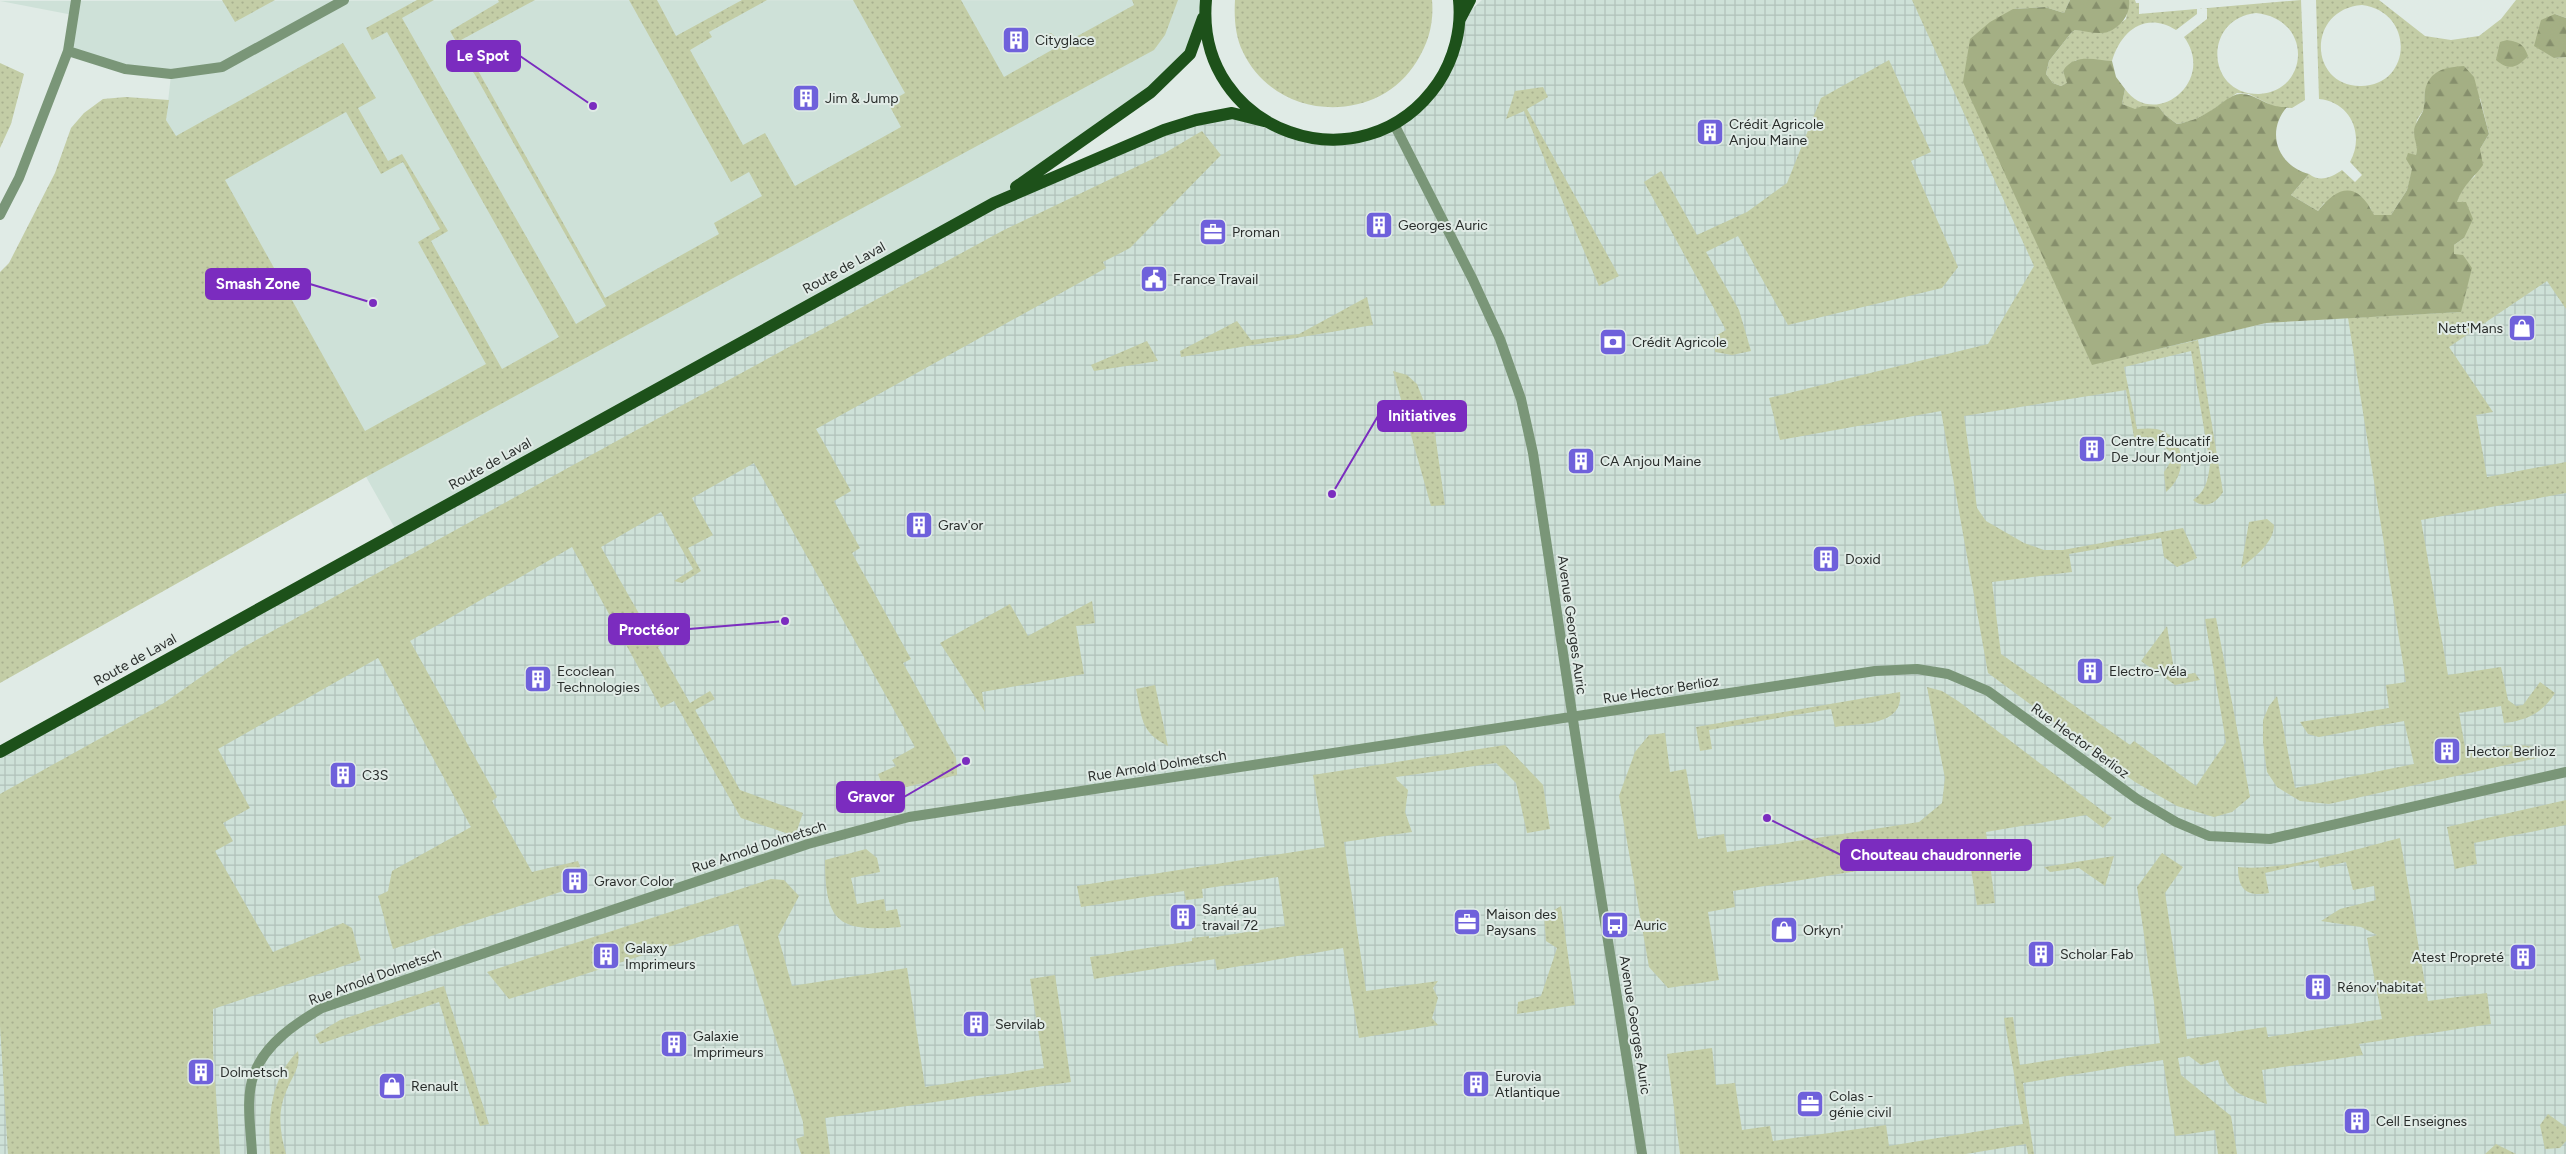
<svg xmlns="http://www.w3.org/2000/svg" width="2566" height="1154" font-family="Figtree,sans-serif">
<style>
.built{fill:#cee1d8}
.industrial{fill:url(#industrial-grid)}
.grass{fill:url(#grass-dots);fill-rule:evenodd}
.forest{fill:url(#forest-firs)}
.lines{fill:none;stroke-linecap:round;stroke-linejoin:round}
.street{stroke:#7a9678;stroke-width:10}
.primary{stroke:#1d511a;stroke-width:12}
.labels{text-anchor:middle;dominant-baseline:central;stroke-width:4;stroke-linejoin:round;paint-order:stroke}
.poi-label{font-size:14px;fill:#292d2b;stroke:#e0ebe6;text-anchor:start}
.street-label{font-size:14px;fill:#292d2b;stroke:#e0ebe6}
.leader{fill:none;stroke:#7b2cbf;stroke-width:2}
.callout-dot{fill:#7b2cbf;stroke:#e0ebe6;stroke-width:2}
.callout{fill:#7b2cbf;stroke:#7b2cbf;stroke-width:2}
.callout-label{font-size:15px;text-anchor:middle;font-weight:bold;fill:#fff}
</style>
<defs>
<pattern id="industrial-grid" width="8" height="8" patternUnits="userSpaceOnUse" patternTransform="scale(1.25)"><rect width="8" height="8" fill="#cee1d8"/><path d="M0 4h8M4 0v8" fill="none" stroke="#b1c1ba"/></pattern>
<pattern id="grass-dots" width="8" height="8" patternUnits="userSpaceOnUse" patternTransform="scale(1.25)"><rect width="8" height="8" fill="#c3cda6"/><path d="M2 2h.1M6 6h.1" fill="none" stroke="#a8b08f" stroke-width="1.8" stroke-linecap="round"/></pattern>
<pattern id="forest-firs" width="22" height="20" patternUnits="userSpaceOnUse" patternTransform="scale(1.25)"><rect width="22" height="20" fill="#a4af84"/><path d="M5 1l3.5 6h-7zM16 11l3.5 6h-7z" fill="#868f6c"/></pattern>
</defs>
<rect width="100%" height="100%" fill="#e0ebe6"/>
<path class="built" d="M 1206,0 L 1205,14 L 1175,71 L 994,203 L 397,532 L 166,120 L 171,75 L 68,51 L 73,15 L 0,1 Z"/>
<path class="industrial" d="M 1482,0 L 1926,0 L 2092,364 L 2266,323 L 2435,313 L 2566,241 L 2566,1154 L 0,1154 L 0,752 L 994,203 L 1164,130 L 1232,113 L 1295,135 L 1364,136 L 1430,95 L 1459,21 Z"/>
<path class="grass" d="M 222,0 L 275,0 L 235,22 Z
M 417,0 L 434,0 L 402,18 L 576,324 L 606,306 L 450,31 L 499,2 L 498,0 L 535,0 L 461,40 L 605,298 L 719,234 L 714,223 L 762,196 L 749,172 L 731,182 L 629,0 L 657,0 L 676,36 L 742,0 L 767,0 L 709,32 L 712,37 L 690,50 L 743,145 L 765,133 L 795,186 L 901,127 L 888,103 L 905,93 L 853,0 L 961,0 L 1004,77 L 1057,47 L 1044,36 L 1051,33 L 1063,44 L 1134,5 L 1132,0 L 1178,0 L 1165,35 L 1154,50 L 366,477 L 0,683 L 0,272 L 9,263 L 55,173 L 71,128 L 84,113 L 103,99 L 126,97 L 169,100 L 166,120 L 176,136 L 343,43 L 376,98 L 358,108 L 388,161 L 402,154 L 448,231 L 431,241 L 502,369 L 559,337 L 387,32 L 372,40 L 366,28 ZM 346,112 L 381,174 L 403,162 L 440,229 L 418,242 L 486,364 L 365,431 L 225,180 Z
M 1235,0 L 1432,0 C 1434,22 1429,42 1417,61 C 1378,126 1276,122 1243,52 C 1235,36 1234,17 1235,0 Z
M 1912,0 L 2070,0 L 2064,13 L 2045,7 L 2013,9 L 2092,364 L 2198,340 L 2223,492 C 2216,503 2205,510 2193,500 C 2206,491 2208,480 2210,464 L 2191,351 L 2124,367 L 2137,429 C 2146,429 2156,427 2165,432 C 2188,446 2185,477 2166,492 L 2164,472 L 2175,455 L 2154,440 L 2135,443 L 2126,390 L 1964,416 L 1977,508 L 1986,521 L 2024,543 L 2044,550 L 2063,550 L 2183,528 L 2197,558 L 2177,567 L 2164,557 L 2161,538 L 2069,554 L 2072,572 L 1992,582 L 2001,654 L 2130,745 L 2134,741 L 2196,786 L 2226,742 L 2205,619 L 2216,618 L 2250,797 L 2232,812 L 2214,817 L 2177,806 L 2135,782 L 1988,673 L 1941,411 L 1780,440 L 1769,398 L 1988,344 L 2034,266 Z
M 2129,0 L 2135,0 L 2136,3 L 2139,3 L 2139,14 L 2301,0 L 2305,100 L 2292,108 L 2275,107 L 2249,94 L 2237,93 L 2208,113 L 2191,121 L 2177,124 L 2165,115 L 2159,107 L 2135,110 L 2122,104 L 2125,89 C 2154,130 2217,82 2184,37 L 2207,19 L 2207,8 L 2197,9 L 2197,14 L 2176,30 C 2145,11 2121,31 2112,61 L 2076,60 L 2063,71 L 2068,83 L 2061,86 L 2053,83 L 2046,74 L 2049,61 L 2071,33 L 2075,30 L 2108,32 L 2126,19 ZM 2256,13 C 2314,19 2309,92 2259,94 C 2206,95 2202,19 2256,13 Z
M 2316,0 L 2379,0 L 2425,36 L 2451,40 L 2479,36 L 2501,19 L 2516,0 L 2566,0 L 2566,18 L 2555,14 L 2554,58 L 2566,57 L 2566,309 L 2547,281 L 2449,347 L 2493,412 L 2476,415 L 2487,477 L 2566,462 L 2566,493 L 2421,520 L 2448,675 L 2501,667 L 2508,700 L 2516,706 L 2523,705 L 2540,682 L 2555,693 C 2542,713 2528,720 2504,723 L 2501,706 L 2459,713 L 2466,753 C 2497,749 2523,737 2551,755 L 2329,804 L 2300,801 L 2277,787 L 2267,772 L 2263,742 L 2263,720 L 2269,706 L 2277,696 L 2295,788 L 2414,764 L 2404,721 L 2319,737 L 2308,734 L 2300,722 L 2389,708 L 2386,685 L 2406,682 L 2348,318 L 2461,312 L 2453,254 L 2454,245 L 2464,238 L 2456,203 L 2463,187 L 2475,176 L 2480,149 L 2489,134 L 2480,98 L 2425,90 L 2424,109 L 2417,120 L 2414,133 L 2418,149 L 2407,190 L 2391,215 L 2373,215 L 2370,207 L 2324,203 L 2318,211 L 2291,195 L 2309,174 C 2320,183 2332,177 2342,170 L 2355,182 L 2362,175 L 2350,162 C 2365,135 2351,102 2319,99 ZM 2362,5 C 2416,12 2412,87 2360,86 C 2308,85 2307,9 2362,5 Z
M 1889,60 L 1931,152 L 1911,161 L 1958,267 L 1942,288 L 1788,325 L 1738,236 L 1706,252 L 1739,310 L 1751,351 L 1732,355 L 1715,352 L 1714,337 L 1726,330 L 1644,182 L 1661,171 L 1697,235 L 1747,212 L 1787,183 L 1821,98 Z
M 0,63 L 24,74 L 11,124 L 0,148 Z
M 1543,87 L 1548,97 L 1527,109 L 1619,276 L 1599,286 L 1524,111 L 1506,119 L 1515,91 Z
M 1202,131 L 1221,155 L 1130,248 L 1103,262 L 1106,268 L 816,429 L 851,491 L 834,501 L 860,548 L 852,553 L 911,659 L 903,663 L 956,758 L 957,775 L 885,792 L 878,774 L 896,766 L 892,760 L 915,747 L 754,463 L 692,498 L 713,535 L 688,548 L 701,571 L 682,583 L 674,581 L 693,569 L 661,512 L 601,547 L 654,640 L 672,633 L 678,636 L 658,647 L 690,703 L 710,691 L 715,699 L 695,710 L 740,790 L 803,813 L 795,836 L 741,818 L 674,701 L 661,708 L 572,547 L 410,641 L 497,797 L 492,801 L 532,872 L 578,861 L 583,874 L 566,880 L 569,889 L 393,949 L 378,896 L 388,891 L 392,871 L 471,827 L 378,658 L 218,749 L 250,808 L 223,823 L 233,841 L 215,851 L 273,952 L 343,923 L 352,928 L 361,960 L 213,1009 L 213,1051 L 220,1154 L 8,1154 L 0,1026 L 0,794 L 164,703 L 242,648 L 633,432 L 1002,231 L 1163,154 Z
M 1367,297 L 1373,325 L 1181,357 L 1180,351 L 1237,321 L 1251,340 L 1299,334 Z
M 1147,341 L 1158,361 L 1094,371 L 1091,365 Z
M 1393,371 L 1407,375 L 1417,384 L 1434,427 L 1445,505 L 1431,506 Z
M 2267,519 L 2274,525 C 2274,543 2254,557 2241,568 L 2249,522 Z
M 1092,601 L 1095,623 L 1076,626 L 1084,674 L 982,692 L 985,712 L 940,643 L 1010,604 L 1028,636 Z
M 2167,626 L 2175,676 L 2195,673 L 2200,680 L 2175,685 L 2141,661 Z
M 1155,685 L 1168,746 C 1140,732 1142,717 1136,689 Z
M 1927,687 L 1942,691 L 1958,701 L 2112,818 L 2103,828 L 2086,815 L 1986,832 L 1995,903 L 1977,905 L 1970,864 L 1942,868 L 1932,859 L 1733,891 L 1735,907 L 1708,912 L 1719,980 L 1668,988 L 1649,967 L 1619,796 L 1635,752 L 1649,735 L 1665,733 L 1670,772 L 1686,769 L 1698,839 L 1724,834 L 1727,852 L 1919,822 L 1942,803 L 1945,778 Z
M 1900,692 C 1904,727 1860,723 1835,727 L 1831,709 L 1709,730 L 1712,749 L 1700,751 L 1696,727 Z
M 1505,745 L 1543,785 L 1550,829 L 1527,833 L 1516,783 L 1496,763 L 1396,777 L 1397,780 L 1408,790 L 1405,812 L 1412,832 L 1344,842 L 1366,991 L 1438,981 L 1433,988 L 1438,998 L 1432,1018 L 1438,1025 L 1359,1038 L 1343,948 L 1217,970 L 1215,959 L 1094,979 L 1090,957 L 1192,941 L 1192,938 L 1209,936 L 1209,938 L 1285,926 L 1278,877 L 1202,889 L 1203,898 L 1186,900 L 1184,891 L 1081,907 L 1077,886 L 1325,847 L 1313,775 Z
M 2566,800 L 2566,825 L 2474,843 L 2477,864 L 2455,869 L 2447,827 Z
M 2400,838 L 2428,1001 L 2487,993 L 2491,1024 L 2359,1044 L 2363,1055 L 2262,1070 L 2267,1104 C 2237,1095 2227,1091 2218,1060 L 2201,1065 L 2189,1056 L 2178,1058 L 2181,1075 L 2231,1116 L 2237,1154 L 2218,1154 L 2215,1130 L 2175,1136 L 2163,1060 L 2023,1083 L 2034,1154 L 2028,1154 L 2026,1144 L 1966,1154 L 1680,1154 L 1667,1054 L 1712,1048 L 1716,1085 L 1735,1083 L 1742,1130 L 1770,1126 L 1773,1141 L 1886,1125 L 1889,1146 L 2023,1124 L 2004,1018 L 2013,1017 L 2020,1065 L 2160,1043 L 2137,887 L 2162,853 L 2183,867 L 2165,893 L 2187,1039 L 2266,1027 L 2268,1037 L 2382,1019 L 2367,938 L 2377,935 L 2361,927 L 2321,921 L 2340,909 L 2376,900 L 2374,886 L 2353,890 L 2346,862 L 2320,868 L 2318,861 L 2265,873 L 2269,893 C 2247,897 2238,890 2238,867 C 2280,872 2357,849 2400,838 Z
M 866,849 L 877,858 L 880,872 L 851,878 L 857,904 L 884,899 L 886,911 L 897,909 L 901,927 C 840,932 825,924 825,860 Z
M 2114,856 L 2105,886 L 2079,868 L 2050,872 L 2044,867 Z
M 771,879 L 784,880 L 799,896 L 778,936 L 792,986 L 907,968 L 925,1087 L 1044,1068 L 1030,979 L 1055,975 L 1071,1082 L 825,1118 L 830,1154 L 801,1154 L 796,1139 L 804,1136 L 803,1122 L 738,924 L 509,999 L 487,972 ZM 612,949 L 616,958 L 600,963 L 597,954 Z
M 1561,906 L 1575,1005 L 1517,1014 L 1518,1002 L 1541,996 L 1557,948 L 1546,941 L 1544,916 Z
M 444,986 L 489,1124 L 480,1126 L 439,1002 L 320,1044 L 315,1035 L 340,1020 Z
M 298,1051 C 301,1068 292,1076 286,1092 C 277,1112 280,1133 286,1154 L 270,1154 C 268,1118 270,1079 298,1051 Z
M 2548,1114 L 2566,1127 L 2566,1141 L 2560,1148 L 2545,1149 L 2540,1125 Z
M 2496,1144 L 2516,1154 L 2485,1154 Z"/>
<path class="forest" d="M 2070,0 L 2129,0 C 2131,14 2121,27 2108,32 C 2098,35 2085,31 2075,30 L 2071,33 L 2049,61 L 2046,74 L 2053,83 L 2061,86 L 2067,83 L 2063,71 C 2074,53 2095,60 2112,61 L 2116,77 L 2125,89 L 2122,104 L 2135,109 L 2142,106 L 2159,107 L 2165,115 L 2177,124 C 2189,122 2199,118 2210,111 C 2218,107 2231,94 2240,94 C 2256,93 2266,108 2287,107 C 2265,132 2278,166 2309,174 L 2291,195 L 2318,211 C 2339,184 2358,182 2374,215 L 2391,215 L 2407,190 L 2412,169 L 2406,159 L 2408,153 L 2416,155 C 2419,147 2414,141 2414,132 C 2414,124 2420,118 2423,111 C 2425,105 2424,97 2425,91 C 2429,70 2446,67 2464,66 L 2474,77 L 2489,134 L 2480,149 L 2483,165 C 2472,180 2464,184 2457,202 L 2466,202 L 2473,219 L 2464,238 L 2454,245 L 2454,254 L 2463,255 L 2472,268 L 2461,312 L 2266,323 L 2092,365 L 1963,82 L 1970,39 L 1990,22 L 2013,9 L 2045,7 L 2064,13 Z
M 2555,14 L 2566,18 L 2566,57 L 2554,58 L 2534,46 L 2541,20 Z
M 2507,40 C 2519,42 2524,44 2528,56 C 2517,68 2509,71 2496,60 L 2500,42 Z"/>
<g class="lines">
<path class="street" d="M 68,51 L 125,69 L 171,74 L 222,67 L 344,0
M 1394,124 L 1473,280 L 1500,339 L 1521,399 L 1533,453 L 1578,753 L 1642,1154
M 0,215 L 19,178 L 68,51 L 76,0
M 252,1154 C 251,1129 245,1098 254,1074 C 265,1044 296,1023 322,1008 L 808,844 L 909,817 L 1875,671 L 1917,669 L 1948,674 L 1988,691 L 2137,799 L 2176,822 L 2209,836 L 2270,839 L 2566,772"/>
<path class="primary" d="M 1206,0 C 1194,132 1363,192 1438,83 C 1454,59 1462,29 1459,0
M 1460,19 L 1470,0
M 1016,187 L 1151,92 L 1190,54 L 1203,18
M 0,752 L 994,203 L 1164,130 L 1196,120 L 1232,113 L 1264,121"/>
</g>
<defs>
<g id="building-square" transform="scale(1.4375)"><rect x="-9" y="-9" width="18" height="18" rx="4" fill="#6f61db" stroke="#e0ebe6"/><path d="M-4-6H4V6H1V3H-1V6H-4ZM-2.5-4.3h1.7v1.8h-1.7ZM.8-4.3h1.7v1.8H.8ZM-2.5-1h1.7V.8h-1.7ZM.8-1h1.7V.8H.8Z" fill="#fff"/></g>
<g id="office-square" transform="scale(1.4375)"><rect x="-9" y="-9" width="18" height="18" rx="4" fill="#6f61db" stroke="#e0ebe6"/><path d="M-6-3h4V-5.5h4V-3h4V5H-6ZM-1-4.5V-3h2v-1.5ZM-6 0V1H6V0Z" fill="#fff"/></g>
<g id="civic-square" transform="scale(1.4375)"><rect x="-9" y="-9" width="18" height="18" rx="4" fill="#6f61db" stroke="#e0ebe6"/><path d="M-.6-6.5H3V-4.5H.6V-3L4-1V1h2V6H-6V1h2V-1L-.6-3ZM-1.2 2.5V6h2.4V2.5Z" fill="#fff"/></g>
<g id="shop-square" transform="scale(1.4375)"><rect x="-9" y="-9" width="18" height="18" rx="4" fill="#6f61db" stroke="#e0ebe6"/><path d="M-5-2.5h2.3a2.7 3.5 0 0 1 5.4 0H5L5.5 6h-11ZM-1.5-2.5h3a1.5 2.3 0 0 0-3 0Z" fill="#fff"/></g>
<g id="bank-square" transform="scale(1.4375)"><rect x="-9" y="-9" width="18" height="18" rx="4" fill="#6f61db" stroke="#e0ebe6"/><path d="M-6-4H6V4H-6ZM0-2.3a2.3 2.3 0 1 0 0 4.6a2.3 2.3 0 1 0 0-4.6Z" fill="#fff"/></g>
<g id="bus-square" transform="scale(1.4375)"><rect x="-9" y="-9" width="18" height="18" rx="4" fill="#6f61db" stroke="#e0ebe6"/><path d="M-5-6H5V4H4V6H2V4H-2V6H-4V4H-5ZM-3.5-4V0h7V-4ZM-3.5 1.2v1.5H-2V1.2ZM2 1.2v1.5H3.5V1.2Z" fill="#fff"/></g>
</defs>
<g fill-rule="evenodd">
<use href="#building-square" x="1016" y="40"/>
<use href="#building-square" x="806" y="98"/>
<use href="#building-square" x="1710" y="132"/>
<use href="#building-square" x="1379" y="225"/>
<use href="#office-square" x="1213" y="232"/>
<use href="#civic-square" x="1154" y="279"/>
<use href="#shop-square" x="2522" y="328"/>
<use href="#bank-square" x="1613" y="342"/>
<use href="#building-square" x="2092" y="449"/>
<use href="#building-square" x="1581" y="461"/>
<use href="#building-square" x="919" y="525"/>
<use href="#building-square" x="1826" y="559"/>
<use href="#building-square" x="2090" y="671"/>
<use href="#building-square" x="538" y="679"/>
<use href="#building-square" x="2447" y="751"/>
<use href="#building-square" x="343" y="775"/>
<use href="#building-square" x="575" y="881"/>
<use href="#building-square" x="1183" y="917"/>
<use href="#office-square" x="1467" y="922"/>
<use href="#bus-square" x="1615" y="925"/>
<use href="#shop-square" x="1784" y="930"/>
<use href="#building-square" x="2041" y="954"/>
<use href="#building-square" x="606" y="956"/>
<use href="#building-square" x="2523" y="957"/>
<use href="#building-square" x="2318" y="987"/>
<use href="#building-square" x="976" y="1024"/>
<use href="#building-square" x="674" y="1044"/>
<use href="#building-square" x="201" y="1072"/>
<use href="#building-square" x="1476" y="1084"/>
<use href="#shop-square" x="392" y="1086"/>
<use href="#office-square" x="1810" y="1104"/>
<use href="#building-square" x="2357" y="1121"/>
</g>
<g class="labels">
<g class="poi-label">
<text x="1035" y="40">Cityglace</text>
<text x="825" y="98">Jim &amp; Jump</text>
<text x="1729" y="124">Crédit Agricole<tspan x="1729" dy="16">Anjou Maine</tspan></text>
<text x="1398" y="225">Georges Auric</text>
<text x="1232" y="232">Proman</text>
<text x="1173" y="279">France Travail</text>
<text x="2503" y="328" text-anchor="end">Nett'Mans</text>
<text x="1632" y="342">Crédit Agricole</text>
<text x="2111" y="441">Centre Éducatif<tspan x="2111" dy="16">De Jour Montjoie</tspan></text>
<text x="1600" y="461">CA Anjou Maine</text>
<text x="938" y="525">Grav'or</text>
<text x="1845" y="559">Doxid</text>
<text x="557" y="671">Ecoclean<tspan x="557" dy="16">Technologies</tspan></text>
<text x="2109" y="671">Electro-Véla</text>
<text x="2466" y="751">Hector Berlioz</text>
<text x="362" y="775">C3S</text>
<text x="594" y="881">Gravor Color</text>
<text x="1202" y="909">Santé au<tspan x="1202" dy="16">travail 72</tspan></text>
<text x="1486" y="914">Maison des<tspan x="1486" dy="16">Paysans</tspan></text>
<text x="1634" y="925">Auric</text>
<text x="1803" y="930">Orkyn'</text>
<text x="625" y="948">Galaxy<tspan x="625" dy="16">Imprimeurs</tspan></text>
<text x="2060" y="954">Scholar Fab</text>
<text x="2504" y="957" text-anchor="end">Atest Propreté</text>
<text x="2337" y="987">Rénov'habitat</text>
<text x="995" y="1024">Servilab</text>
<text x="693" y="1036">Galaxie<tspan x="693" dy="16">Imprimeurs</tspan></text>
<text x="220" y="1072">Dolmetsch</text>
<text x="1495" y="1076">Eurovia<tspan x="1495" dy="16">Atlantique</tspan></text>
<text x="411" y="1086">Renault</text>
<text x="1829" y="1096">Colas -<tspan x="1829" dy="16">génie civil</tspan></text>
<text x="2376" y="1121">Cell Enseignes</text>
</g>
<g class="street-label">
<text transform="translate(844 268) rotate(-29)">Route de Laval</text>
<text transform="translate(490 464) rotate(-29)">Route de Laval</text>
<text transform="translate(1572 625) rotate(82)">Avenue Georges Auric</text>
<text transform="translate(135 660) rotate(-29)">Route de Laval</text>
<text transform="translate(1661 690) rotate(-9)">Rue Hector Berlioz</text>
<text transform="translate(2080 741) rotate(36)">Rue Hector Berlioz</text>
<text transform="translate(1157 766) rotate(-9)">Rue Arnold Dolmetsch</text>
<text transform="translate(759 847) rotate(-18)">Rue Arnold Dolmetsch</text>
<text transform="translate(375 977) rotate(-20)">Rue Arnold Dolmetsch</text>
<text transform="translate(1635 1025) rotate(81)">Avenue Georges Auric</text>
</g>
</g>
<path class="leader" d="M593 106L520 56M373 303L310 284M1332 494L1378 416M785 621L689 629M966 761L904 797M1767 818L1841 855"/>
<g class="callout-dot">
<circle cx="593" cy="106" r="5"/>
<circle cx="373" cy="303" r="5"/>
<circle cx="1332" cy="494" r="5"/>
<circle cx="785" cy="621" r="5"/>
<circle cx="966" cy="761" r="5"/>
<circle cx="1767" cy="818" r="5"/>
</g>
<g class="callout">
<rect x="447" y="41" width="73" height="30" rx="5"/>
<rect x="206" y="269" width="104" height="30" rx="5"/>
<rect x="1378" y="401" width="88" height="30" rx="5"/>
<rect x="609" y="614" width="80" height="30" rx="5"/>
<rect x="837" y="782" width="67" height="30" rx="5"/>
<rect x="1841" y="840" width="190" height="30" rx="5"/>
</g>
<g class="callout-label">
<text x="483" y="61">Le Spot</text>
<text x="258" y="289">Smash Zone</text>
<text x="1422" y="421">Initiatives</text>
<text x="649" y="635">Proctéor</text>
<text x="871" y="802">Gravor</text>
<text x="1936" y="860">Chouteau chaudronnerie</text>
</g>
</svg>
